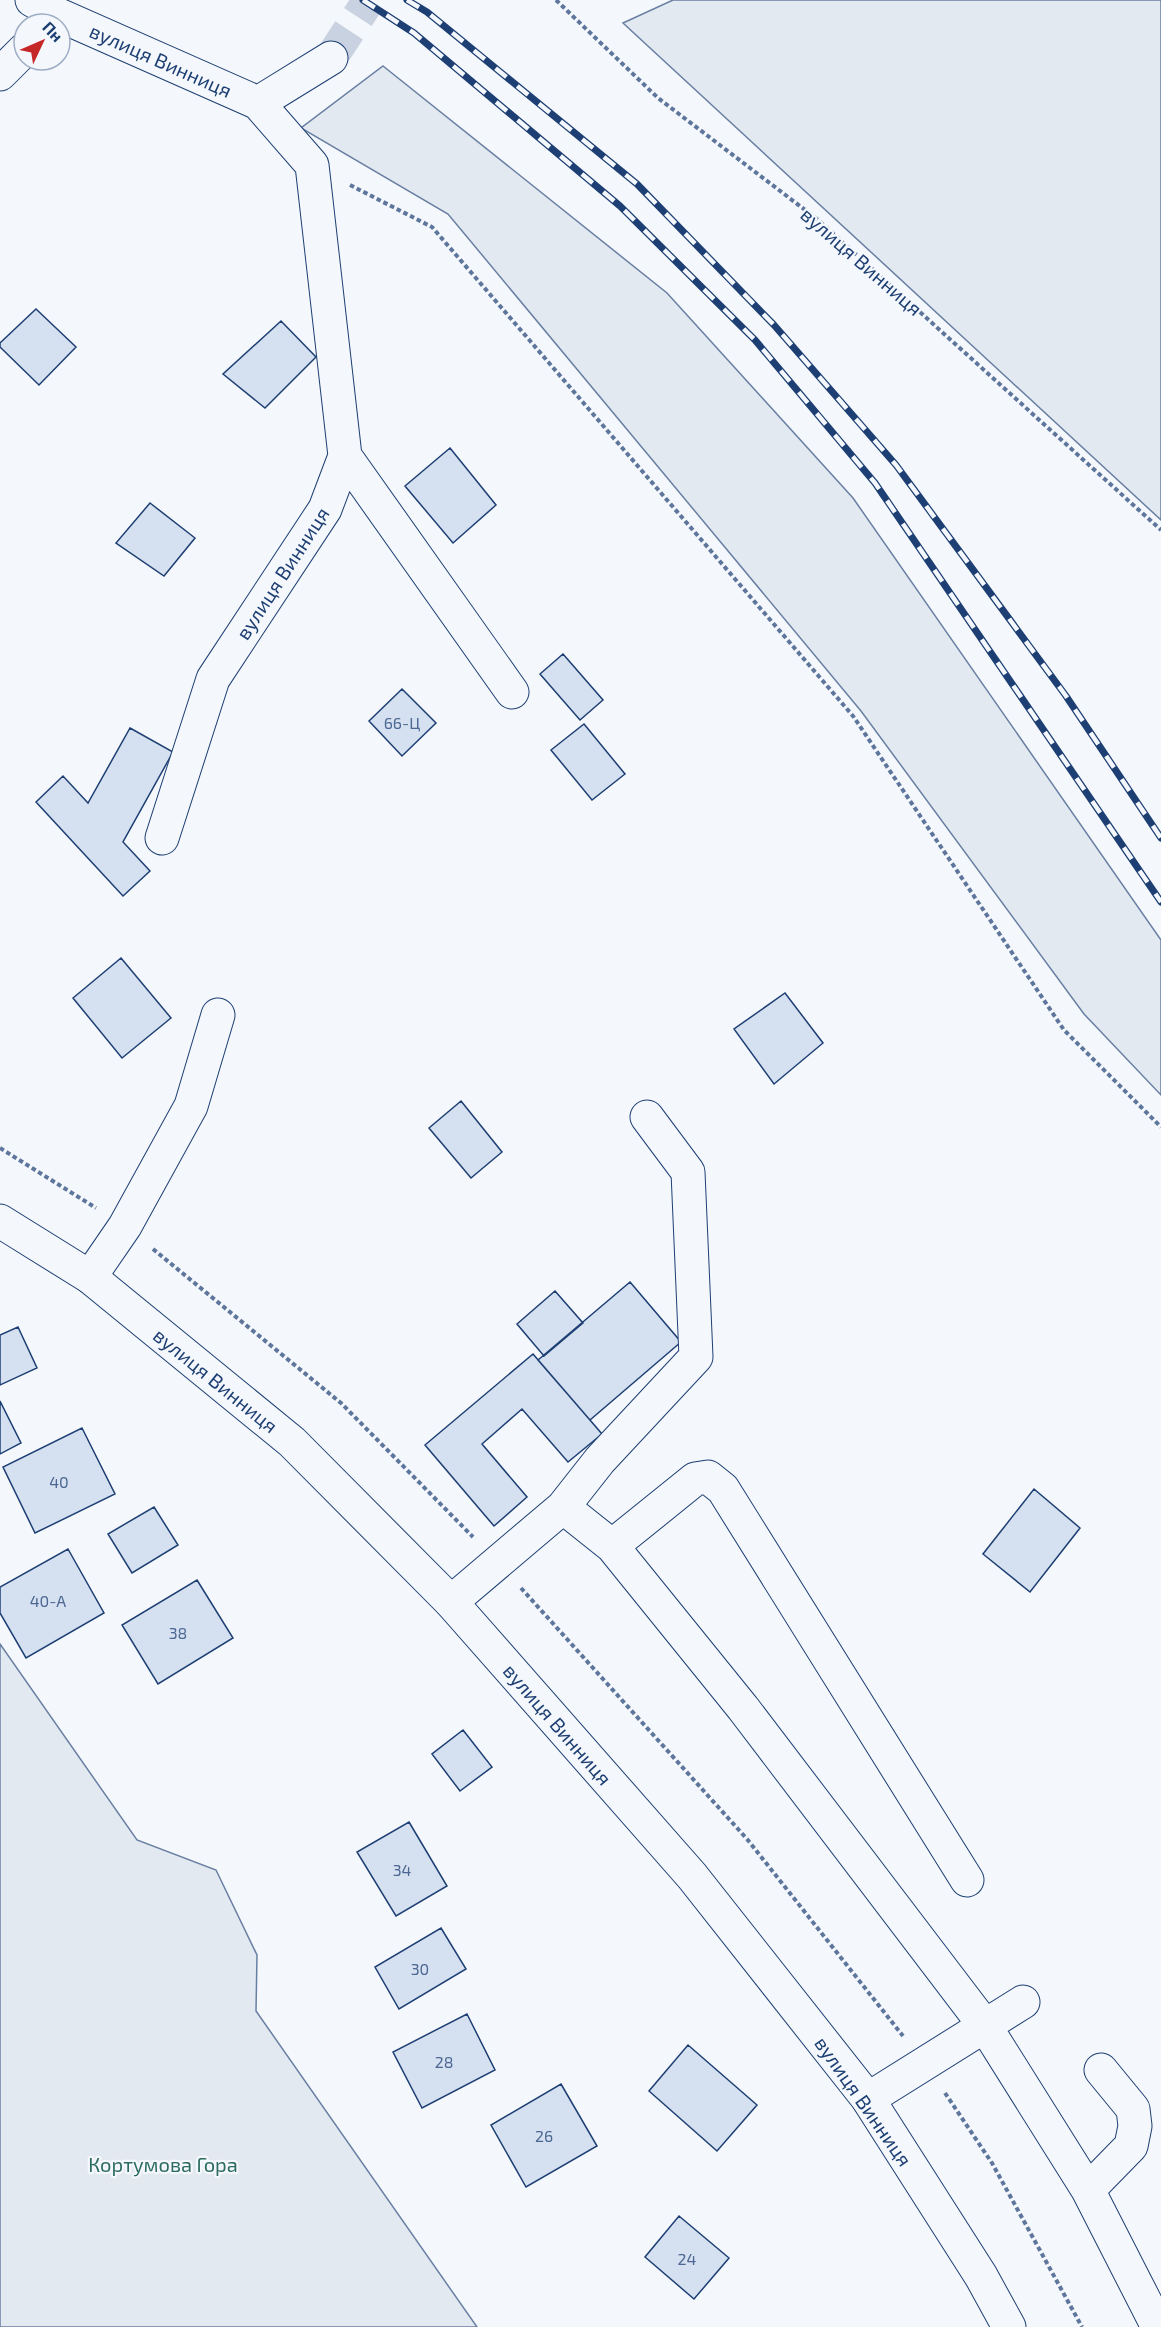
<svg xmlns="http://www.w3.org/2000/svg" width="1161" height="2327" font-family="'Exo 2',sans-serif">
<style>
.green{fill:#e3e9f0;stroke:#687fa3;stroke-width:1.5}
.building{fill:#d5e0f0;stroke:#1d3f73;stroke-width:1.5}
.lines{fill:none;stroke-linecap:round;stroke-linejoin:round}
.minor-tunnel{stroke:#c9d2e0;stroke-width:33;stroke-dasharray:33 16;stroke-linecap:butt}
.minor-casing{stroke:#1d3f73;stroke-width:35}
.major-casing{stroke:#1d3f73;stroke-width:35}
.path{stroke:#5e769c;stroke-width:4;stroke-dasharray:4.5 3;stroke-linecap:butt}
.minor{stroke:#f4f7fb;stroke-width:33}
.major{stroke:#f4f7fb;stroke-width:33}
.rail-casing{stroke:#1d3f73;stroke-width:7}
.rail{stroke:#f4f7fb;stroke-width:4.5;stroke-dasharray:14;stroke-linecap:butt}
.labels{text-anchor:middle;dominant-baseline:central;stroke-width:4.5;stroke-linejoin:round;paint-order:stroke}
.number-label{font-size:16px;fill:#4b6792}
.street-label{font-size:20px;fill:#1d3f73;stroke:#f4f7fb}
.park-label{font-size:20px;fill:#2c6c60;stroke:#f4f7fb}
</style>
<rect width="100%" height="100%" fill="#f4f7fb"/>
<path class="green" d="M 673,0 L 1161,0 L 1161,520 L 623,23 Z
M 383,66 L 667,293 L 853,498 L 1161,940 L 1161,1095 L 1084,1014 L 861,711 L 448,214 L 301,128 Z
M 0,1644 L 137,1840 L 216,1870 L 257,1955 L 256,2011 L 477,2327 L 0,2327 Z"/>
<path class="building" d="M 36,309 L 76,347 L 39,385 L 0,347 L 0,343 Z
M 281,321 L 316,357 L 265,408 L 223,374 Z
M 450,448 L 496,505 L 453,543 L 405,486 Z
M 150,503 L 195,538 L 164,576 L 116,543 Z
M 563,654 L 603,700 L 580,720 L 540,674 Z
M 402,689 L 436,723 L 402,756 L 369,721 Z
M 584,724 L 625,774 L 592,800 L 551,750 Z
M 130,728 L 173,752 L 123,842 L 150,871 L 123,896 L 36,802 L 63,776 L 88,803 Z
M 121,958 L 171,1018 L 122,1058 L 73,998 Z
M 785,993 L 823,1043 L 774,1084 L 734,1029 Z
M 461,1101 L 502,1152 L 471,1178 L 429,1128 Z
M 630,1282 L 681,1342 L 590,1420 L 538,1360 Z
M 555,1291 L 583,1323 L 544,1356 L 517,1324 Z
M 18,1327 L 37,1368 L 0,1385 L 0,1335 Z
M 533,1354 L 602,1434 L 568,1462 L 522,1409 L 482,1444 L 527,1497 L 494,1526 L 425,1445 Z
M 0,1401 L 21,1443 L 0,1454 Z
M 82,1428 L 115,1494 L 35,1533 L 3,1467 Z
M 1034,1489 L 1080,1528 L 1030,1592 L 983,1554 Z
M 154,1507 L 178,1545 L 132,1573 L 108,1534 Z
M 68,1549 L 104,1613 L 26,1658 L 0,1613 L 0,1587 Z
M 197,1580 L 233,1638 L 158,1684 L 122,1625 Z
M 463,1730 L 492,1767 L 460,1791 L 432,1754 Z
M 409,1822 L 447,1886 L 396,1916 L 357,1852 Z
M 441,1928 L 466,1969 L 399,2009 L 375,1967 Z
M 467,2014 L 495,2070 L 422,2108 L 393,2052 Z
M 688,2045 L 757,2105 L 717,2151 L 649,2091 Z
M 561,2084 L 597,2146 L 526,2187 L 491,2125 Z
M 679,2216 L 729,2258 L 694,2299 L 645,2257 Z"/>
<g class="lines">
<path class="minor-tunnel" d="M 331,58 L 369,0"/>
<g class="minor-casing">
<path id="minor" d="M 32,0 L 59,15 L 258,103 L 312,165 L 345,456 L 325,509 L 213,679 L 162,838
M 0,74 L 24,50
M 258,103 L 331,58
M 345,456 L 512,692
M 90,1277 L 125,1226 L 191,1106 L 218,1015
M 563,1507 L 612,1546 L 743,1708 L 985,2026 L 1088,2190 L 1158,2327
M 612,1546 L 695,1479 L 708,1477 L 723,1489 L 967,1880
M 451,1602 L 563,1507 L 600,1460 L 696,1357 L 688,1172 L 647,1117
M 868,2099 L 1023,2002
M 1088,2190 L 1131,2146 L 1135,2126 L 1133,2109 L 1101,2070"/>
</g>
<g class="major-casing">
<path id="major" d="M 0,1221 L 90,1277 L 292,1442 L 451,1602 L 692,1876 L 868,2099 L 981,2276 L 1009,2327"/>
</g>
<path class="path" d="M 556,0 L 658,98 L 817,219 L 1161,530
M 350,185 L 432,227 L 853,716 L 1064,1030 L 1161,1127
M 0,1148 L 96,1208
M 153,1249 L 341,1403 L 473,1537
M 521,1588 L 747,1839 L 903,2036
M 945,2093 L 992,2163 L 1082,2327"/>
<use href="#minor" class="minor"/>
<use href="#major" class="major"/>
<g class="rail-casing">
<path id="rail" d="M 363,0 L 414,33 L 620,206 L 755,340 L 875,483 L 1161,902
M 407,0 L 427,12 L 637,184 L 774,325 L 896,465 L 1066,696 L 1161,838"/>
</g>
<use href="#rail" class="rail"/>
</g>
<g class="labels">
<g class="number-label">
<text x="402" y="722">66-Ц</text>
<text x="59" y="1481">40</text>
<text x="48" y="1600">40-А</text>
<text x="178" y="1632">38</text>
<text x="402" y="1869">34</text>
<text x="420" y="1968">30</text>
<text x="444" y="2061">28</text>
<text x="544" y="2135">26</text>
<text x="687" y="2258">24</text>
</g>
<g class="street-label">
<text transform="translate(161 60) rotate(24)">вулиця Винниця</text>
<text transform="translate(862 261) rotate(41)">вулиця Винниця</text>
<text transform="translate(282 573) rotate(-57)">вулиця Винниця</text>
<text transform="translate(216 1380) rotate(39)">вулиця Винниця</text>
<text transform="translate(558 1724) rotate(49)">вулиця Винниця</text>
<text transform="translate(864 2101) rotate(55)">вулиця Винниця</text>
</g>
<g class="park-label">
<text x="163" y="2164">Кортумова Гора</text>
</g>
</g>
<g transform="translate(42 42) rotate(46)"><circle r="28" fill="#f4f7fb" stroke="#9eadc5" stroke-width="1.5"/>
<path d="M0-4.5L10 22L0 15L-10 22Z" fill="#c62828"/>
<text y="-9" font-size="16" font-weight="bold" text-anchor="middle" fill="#1d3f73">Пн</text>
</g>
</svg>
